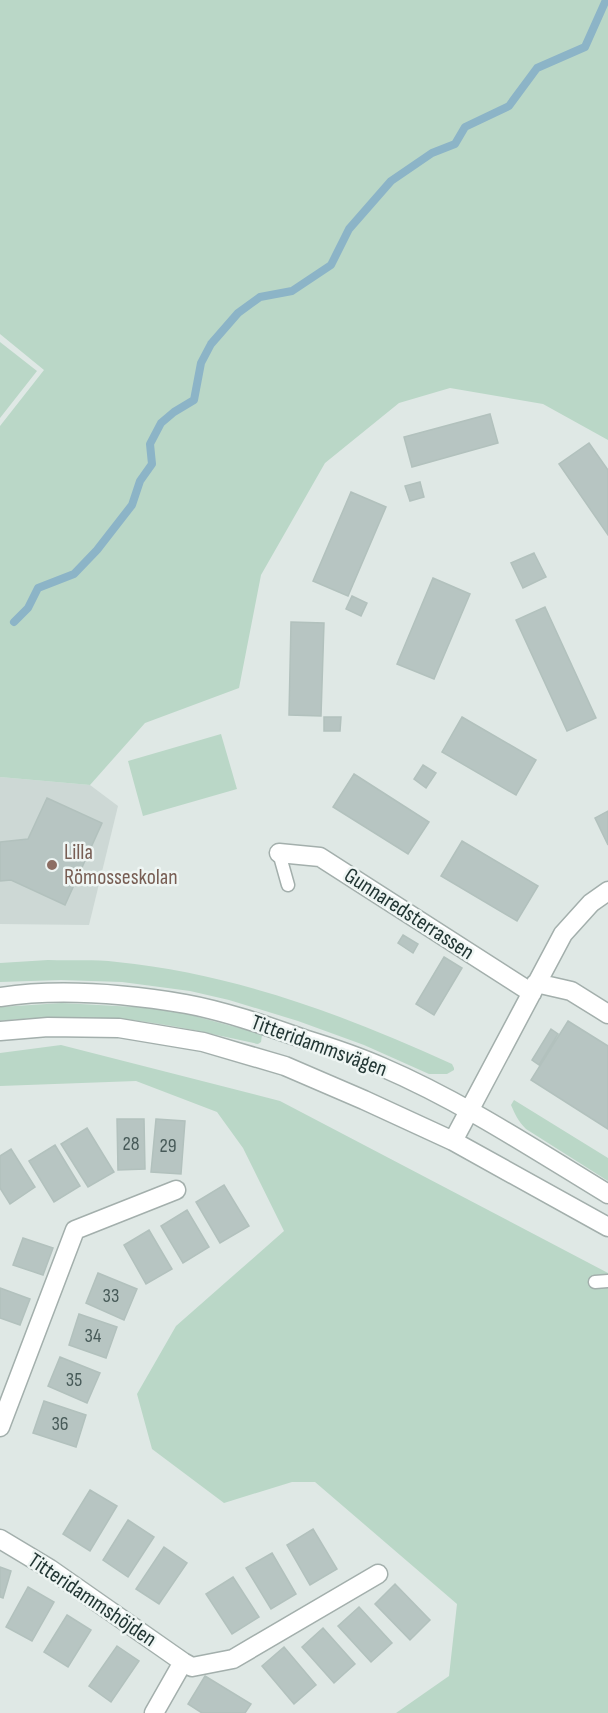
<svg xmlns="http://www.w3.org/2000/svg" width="608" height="1713" font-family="'Sofia Sans Condensed',sans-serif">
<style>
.built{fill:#cdd8d5}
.green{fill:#bad7c7}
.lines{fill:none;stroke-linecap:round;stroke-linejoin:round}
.stream{stroke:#8cb4c7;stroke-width:8}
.building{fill:#b7c5c2;stroke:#b2c1bd;stroke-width:1.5}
.service-casing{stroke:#a3afac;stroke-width:15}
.minor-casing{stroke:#a3afac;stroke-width:21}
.service{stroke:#fff;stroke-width:12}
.minor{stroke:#fff;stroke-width:18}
.education-dot{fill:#8d6e63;stroke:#eef5f3;stroke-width:2}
.labels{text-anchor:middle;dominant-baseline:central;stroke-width:5;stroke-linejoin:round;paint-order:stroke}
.number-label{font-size:20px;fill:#475a58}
.education-label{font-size:22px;fill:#785e54;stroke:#eef5f3;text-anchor:start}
.street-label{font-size:22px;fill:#223634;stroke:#eef5f3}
</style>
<rect width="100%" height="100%" fill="#dfe8e5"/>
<path class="built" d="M 0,777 L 90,785 L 118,806 L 89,925 L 0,924 Z"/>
<path class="green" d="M 0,0 L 608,0 L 608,440 L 543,404 L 450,388 L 399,403 L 325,463 L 261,575 L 239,688 L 145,723 L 90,785 L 0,777 L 0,426 L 44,370 L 0,334 Z
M 0,342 L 37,371 L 0,418 Z
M 221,734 L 237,789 L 143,816 L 128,761 Z
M 48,960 C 71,961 94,959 117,962 C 235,974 345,1015 452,1064 L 454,1068 L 454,1070 L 447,1074 L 429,1074 L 364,1045 L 298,1021 L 229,1000 L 190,991 L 122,982 L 61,980 L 0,982 L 0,963 Z
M 62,1003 L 153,1008 L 183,1013 L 254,1032 L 262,1035 L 261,1042 L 258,1044 C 230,1038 201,1031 172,1026 C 116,1016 57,1015 0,1021 L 0,1007 Z
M 61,1045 L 280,1101 L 608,1273 L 608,1713 L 396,1713 L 449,1676 L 457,1604 L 315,1482 L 292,1482 L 224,1503 L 152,1449 L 137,1394 L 176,1326 L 284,1231 L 243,1148 L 217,1112 L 136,1081 L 0,1086 L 0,1053 Z
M 514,1100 L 608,1158 L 608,1181 L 526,1129 C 518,1121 515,1114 511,1105 Z"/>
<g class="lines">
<path class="stream" d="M 14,622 L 28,608 L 38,588 L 74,574 L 97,550 L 132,505 L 140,481 L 152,464 L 150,444 L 161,423 L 174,412 L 194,400 L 201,363 L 211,344 L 238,313 L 260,297 L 292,291 L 331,265 L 349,229 L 391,181 L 432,153 L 455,144 L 465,127 L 509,106 L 537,68 L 585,47 L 606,0"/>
</g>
<path class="building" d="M 490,414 L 498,443 L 412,467 L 404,437 Z
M 589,443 L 608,470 L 608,535 L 559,464 Z
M 420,482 L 424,497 L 410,501 L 405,486 Z
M 351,492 L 386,507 L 348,596 L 313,581 Z
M 534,553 L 546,577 L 523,588 L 511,563 Z
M 433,578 L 470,594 L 434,679 L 397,664 Z
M 352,596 L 367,603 L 361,616 L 346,609 Z
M 545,607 L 596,718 L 567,731 L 516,620 Z
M 291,622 L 324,623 L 321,716 L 289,715 Z
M 324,717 L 341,717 L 340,731 L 324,731 Z
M 462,717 L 536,760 L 516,795 L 442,752 Z
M 423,765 L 436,773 L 426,788 L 414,779 Z
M 354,774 L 429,822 L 408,854 L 333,807 Z
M 47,798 L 102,823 L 65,905 L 11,880 L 0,881 L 0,842 L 28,839 Z
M 608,811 L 608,845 L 595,818 Z
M 462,841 L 538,886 L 517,921 L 441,876 Z
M 403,935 L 418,944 L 413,953 L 398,943 Z
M 444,957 L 462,968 L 434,1015 L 416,1004 Z
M 568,1021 L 608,1046 L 608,1129 L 531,1080 Z
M 551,1029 L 558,1034 L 539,1065 L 532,1060 Z
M 117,1119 L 144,1119 L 145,1169 L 118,1170 Z
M 156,1119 L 185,1121 L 181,1174 L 151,1172 Z
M 87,1128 L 114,1172 L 88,1187 L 61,1144 Z
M 55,1145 L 80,1186 L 54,1202 L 29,1161 Z
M 11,1149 L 35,1187 L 10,1204 L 0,1188 L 0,1156 Z
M 224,1185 L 249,1226 L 220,1243 L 196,1202 Z
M 187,1210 L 209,1247 L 183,1263 L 161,1226 Z
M 149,1230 L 172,1269 L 146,1284 L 124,1245 Z
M 23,1238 L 53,1248 L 43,1275 L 13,1265 Z
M 98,1273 L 137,1289 L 124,1320 L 86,1303 Z
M 0,1288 L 30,1299 L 20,1325 L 0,1318 Z
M 79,1314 L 117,1327 L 106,1358 L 69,1345 Z
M 60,1357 L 100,1373 L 87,1403 L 48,1386 Z
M 44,1401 L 86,1415 L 76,1447 L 33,1433 Z
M 90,1490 L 117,1506 L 90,1551 L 63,1534 Z
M 128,1520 L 154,1537 L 128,1577 L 103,1560 Z
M 313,1529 L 337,1569 L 310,1585 L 287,1545 Z
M 164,1547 L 187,1563 L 159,1604 L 136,1589 Z
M 272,1553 L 296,1594 L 271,1609 L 246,1568 Z
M 0,1567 L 11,1571 L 3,1598 L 0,1597 Z
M 233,1577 L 259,1617 L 232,1634 L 206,1594 Z
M 395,1584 L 430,1620 L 410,1640 L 375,1604 Z
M 28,1587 L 54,1602 L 32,1641 L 6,1627 Z
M 359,1607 L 392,1643 L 371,1662 L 338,1626 Z
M 67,1615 L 91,1630 L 68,1667 L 44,1652 Z
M 323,1628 L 355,1664 L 334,1683 L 302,1647 Z
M 117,1646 L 139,1661 L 111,1702 L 89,1686 Z
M 284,1647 L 316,1685 L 294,1704 L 262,1666 Z
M 205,1676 L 251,1704 L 245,1713 L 202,1713 L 188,1704 Z"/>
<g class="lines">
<g class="service-casing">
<path id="service" d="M 279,853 L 288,885
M 595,1282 L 608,1281"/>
</g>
<g class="minor-casing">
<path id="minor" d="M 279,853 L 320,857 L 532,993
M 536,983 L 571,991 L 608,1014
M 0,997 C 60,988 127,994 186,1004 C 225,1011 267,1026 304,1039 C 330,1047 357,1056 382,1067 C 461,1101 534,1149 608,1194
M 0,1031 L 48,1027 L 119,1028 L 203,1042 L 285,1066 L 364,1100 L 453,1141 L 608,1227
M 453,1141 L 563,934 L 591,903 L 608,891
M 0,1427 L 75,1230 L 176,1190
M 0,1539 L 50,1569 L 183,1662 L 192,1667 L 233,1659 L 378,1574
M 154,1713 L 183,1662"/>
</g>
<use href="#service" class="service"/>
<use href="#minor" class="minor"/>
</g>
<circle class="education-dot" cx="52" cy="865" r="6"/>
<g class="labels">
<g class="number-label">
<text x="131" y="1144">28</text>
<text x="168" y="1146">29</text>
<text x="111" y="1296">33</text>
<text x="93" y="1336">34</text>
<text x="74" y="1380">35</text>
<text x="60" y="1424">36</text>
</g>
<g class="education-label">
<text x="64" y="852">Lilla<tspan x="64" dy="25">Römosseskolan</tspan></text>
</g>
<g class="street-label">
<text transform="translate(409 914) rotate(33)">Gunnaredsterrassen</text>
<text transform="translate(319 1046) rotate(20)">Titteridammsvägen</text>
<text transform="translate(92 1600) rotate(34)">Titteridammshöjden</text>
</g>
</g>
</svg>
